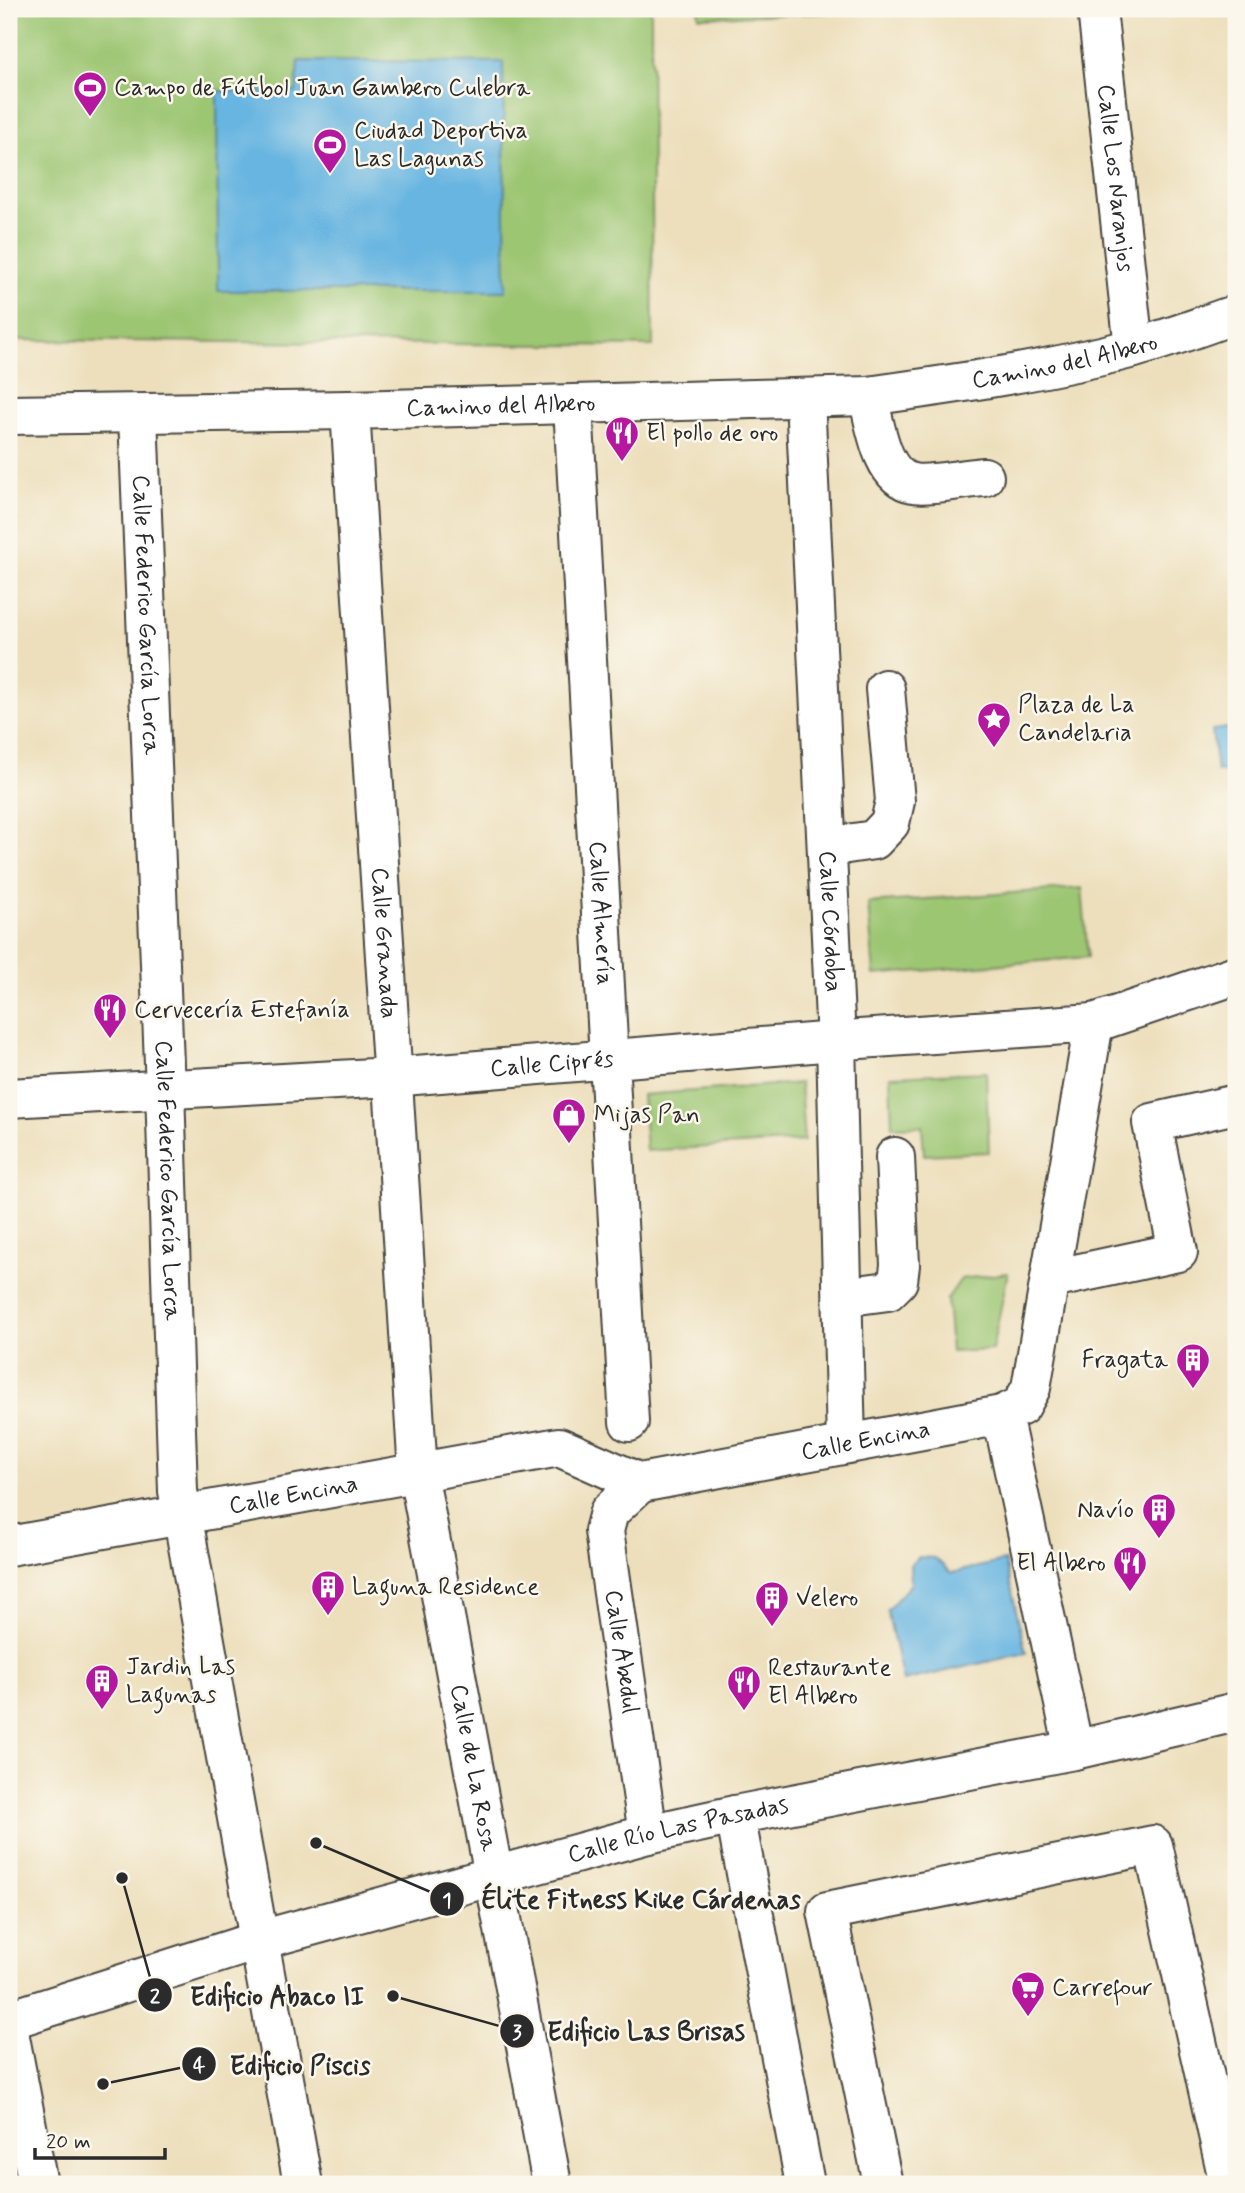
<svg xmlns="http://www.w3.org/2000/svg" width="1245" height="2193" font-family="Mynerve,sans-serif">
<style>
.green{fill:#9dc673;stroke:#64784f;stroke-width:2}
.water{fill:#67b5e1;stroke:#497086;stroke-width:2}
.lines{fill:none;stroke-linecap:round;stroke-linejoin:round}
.minor-casing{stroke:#484641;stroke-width:42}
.minor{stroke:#fff;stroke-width:38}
.labels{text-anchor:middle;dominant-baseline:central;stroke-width:5;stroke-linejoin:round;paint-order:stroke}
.poi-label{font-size:24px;fill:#2b2b2b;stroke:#fbf7ec;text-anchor:start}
.street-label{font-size:24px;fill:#2b2b2b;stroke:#fbf7ec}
.leader{fill:none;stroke:#2b2b2b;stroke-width:2.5}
.callout-dot{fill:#2b2b2b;stroke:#fbf7ec;stroke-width:2.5}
.mark-label{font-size:21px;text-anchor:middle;font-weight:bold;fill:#fff}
.callout-label{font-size:26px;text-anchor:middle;font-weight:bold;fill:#2b2b2b;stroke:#fbf7ec;stroke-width:5;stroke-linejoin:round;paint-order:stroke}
</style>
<rect width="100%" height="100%" fill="#fbf7ec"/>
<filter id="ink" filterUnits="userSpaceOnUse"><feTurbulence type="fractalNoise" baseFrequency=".0143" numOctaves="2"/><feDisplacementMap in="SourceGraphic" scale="14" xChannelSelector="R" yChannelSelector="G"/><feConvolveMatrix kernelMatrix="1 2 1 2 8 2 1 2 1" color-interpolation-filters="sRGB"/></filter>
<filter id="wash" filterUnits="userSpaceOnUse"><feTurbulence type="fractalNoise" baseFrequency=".00686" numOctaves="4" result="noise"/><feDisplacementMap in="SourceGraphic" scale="28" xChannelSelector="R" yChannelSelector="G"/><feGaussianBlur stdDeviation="1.57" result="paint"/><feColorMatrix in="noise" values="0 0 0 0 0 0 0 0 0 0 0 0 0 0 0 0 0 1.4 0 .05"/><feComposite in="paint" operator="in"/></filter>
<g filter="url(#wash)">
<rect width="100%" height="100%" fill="#eddfbc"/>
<path class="green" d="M 9,9 L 651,9 L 653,346 L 9,340 Z
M 698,9 L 827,9 L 827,13 L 699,17 Z
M 1082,888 L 1088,957 L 874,975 L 868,903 Z
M 986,1072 L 989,1152 L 924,1155 L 922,1126 L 892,1127 L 890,1076 Z
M 800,1083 L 804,1141 L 646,1151 L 642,1095 Z
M 1008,1273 L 992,1350 L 951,1352 L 947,1299 L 961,1279 Z"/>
<path class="water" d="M 298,61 L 503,62 L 506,291 L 218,291 L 217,91 L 296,92 Z
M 1236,727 L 1236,770 L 1217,772 L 1212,730 Z
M 919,1557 L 935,1558 L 951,1573 L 1005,1561 L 1026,1653 L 903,1681 L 887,1610 L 911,1584 L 910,1565 Z"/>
</g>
<g filter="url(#ink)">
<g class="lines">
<g class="minor-casing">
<g id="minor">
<path id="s1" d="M 1097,9 L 1134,348"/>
<path d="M 868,396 C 875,423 881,478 913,483 C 927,486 968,478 984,477"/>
<path id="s2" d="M 805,399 L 836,1041 L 846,1444"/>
<path id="s3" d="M 573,405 L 629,1422"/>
<path id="s4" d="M 350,410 L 418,1473 L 552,2184"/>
<path id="s5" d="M 9,415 L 350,410 L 868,396 C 955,384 1045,371 1130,349 C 1166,340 1201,326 1236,314"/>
<path id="s6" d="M 138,415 L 165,1089 L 178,1491 L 303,2184"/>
<path d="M 827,847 L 874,840 L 890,823 L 895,801 L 885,689"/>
<path id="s7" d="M 9,1098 L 391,1077 L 860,1039 L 1094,1023"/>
<path d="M 1052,1279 L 1178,1252 L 1152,1123 L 1236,1104"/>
<path d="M 843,1297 L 888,1291 L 898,1281 L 900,1265 L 895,1157"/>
<path d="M 1002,1415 L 1074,1750"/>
<path id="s8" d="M 640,1483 L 609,1512 L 604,1531 L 648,1834"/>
<path id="s9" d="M 9,1546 L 559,1447 L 640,1483 L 1002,1415 L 1021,1406 L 1031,1388 L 1094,1023 L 1236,975"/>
<path d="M 735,1815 L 805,2184"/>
<path id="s10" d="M 9,2020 L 260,1940 L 648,1834 L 735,1815 L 1074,1750 L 1236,1712"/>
<path d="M 9,2032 L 38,2184"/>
<path d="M 883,2184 L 827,1911 L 1153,1845 L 1229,2184"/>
</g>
</g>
<use href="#minor" class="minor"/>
</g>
</g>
<defs>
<g id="stadium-pin" transform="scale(1.75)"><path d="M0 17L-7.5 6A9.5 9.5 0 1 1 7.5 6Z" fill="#b5179e" stroke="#fbf7ec"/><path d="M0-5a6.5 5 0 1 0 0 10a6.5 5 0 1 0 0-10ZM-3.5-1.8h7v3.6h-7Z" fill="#fff"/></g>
<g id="restaurant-pin" transform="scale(1.75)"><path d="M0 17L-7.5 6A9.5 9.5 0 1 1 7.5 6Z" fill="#b5179e" stroke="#fbf7ec"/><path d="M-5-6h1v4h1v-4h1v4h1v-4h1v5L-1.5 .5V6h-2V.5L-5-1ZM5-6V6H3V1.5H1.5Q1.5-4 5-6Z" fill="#fff"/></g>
<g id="sight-pin" transform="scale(1.75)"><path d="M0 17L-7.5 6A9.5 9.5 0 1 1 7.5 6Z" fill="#b5179e" stroke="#fbf7ec"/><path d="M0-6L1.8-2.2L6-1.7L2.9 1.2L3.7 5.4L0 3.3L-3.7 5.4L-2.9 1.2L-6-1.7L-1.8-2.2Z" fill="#fff"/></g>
<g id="shop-pin" transform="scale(1.75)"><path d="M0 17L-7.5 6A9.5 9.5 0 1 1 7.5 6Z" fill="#b5179e" stroke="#fbf7ec"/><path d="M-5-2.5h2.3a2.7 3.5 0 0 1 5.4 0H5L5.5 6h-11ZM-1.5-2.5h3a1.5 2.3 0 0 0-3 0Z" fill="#fff"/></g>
<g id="building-pin" transform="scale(1.75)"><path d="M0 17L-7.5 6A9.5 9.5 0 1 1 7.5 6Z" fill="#b5179e" stroke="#fbf7ec"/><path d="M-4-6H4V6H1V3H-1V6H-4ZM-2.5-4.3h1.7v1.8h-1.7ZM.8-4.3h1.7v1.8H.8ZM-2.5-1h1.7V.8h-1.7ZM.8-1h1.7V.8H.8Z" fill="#fff"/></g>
<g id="supermarket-pin" transform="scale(1.75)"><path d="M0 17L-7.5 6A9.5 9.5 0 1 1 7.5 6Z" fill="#b5179e" stroke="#fbf7ec"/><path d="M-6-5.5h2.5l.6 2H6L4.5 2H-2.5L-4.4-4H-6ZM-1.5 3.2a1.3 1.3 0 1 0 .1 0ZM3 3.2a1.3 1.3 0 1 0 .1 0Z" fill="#fff"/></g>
</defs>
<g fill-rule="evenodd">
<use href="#stadium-pin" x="90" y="88"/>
<use href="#stadium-pin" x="330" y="145"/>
<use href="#restaurant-pin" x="622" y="433"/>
<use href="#sight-pin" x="994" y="719"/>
<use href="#restaurant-pin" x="110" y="1010"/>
<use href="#shop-pin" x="569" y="1115"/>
<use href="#building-pin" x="1193" y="1360"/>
<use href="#building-pin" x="1159" y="1510"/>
<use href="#restaurant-pin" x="1130" y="1563"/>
<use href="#building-pin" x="328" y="1587"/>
<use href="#building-pin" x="772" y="1598"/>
<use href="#building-pin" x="102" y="1681"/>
<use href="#restaurant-pin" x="744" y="1682"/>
<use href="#supermarket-pin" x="1028" y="1988"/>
</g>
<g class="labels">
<g class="poi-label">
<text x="114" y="88">Campo de Fútbol Juan Gambero Culebra</text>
<text x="354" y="131">Ciudad Deportiva<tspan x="354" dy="28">Las Lagunas</tspan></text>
<text x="646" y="433">El pollo de oro</text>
<text x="1018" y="705">Plaza de La<tspan x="1018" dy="28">Candelaria</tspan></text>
<text x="134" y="1010">Cervecería Estefanía</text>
<text x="594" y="1115">Mijas Pan</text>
<text x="1168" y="1360" text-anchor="end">Fragata</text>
<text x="1134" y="1510" text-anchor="end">Navío</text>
<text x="1106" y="1563" text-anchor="end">El Albero</text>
<text x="352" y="1587">Laguna Residence</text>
<text x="796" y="1598">Velero</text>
<text x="126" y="1667">Jardin Las<tspan x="126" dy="28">Lagunas</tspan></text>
<text x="768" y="1668">Restaurante<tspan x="768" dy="28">El Albero</tspan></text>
<text x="1052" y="1988">Carrefour</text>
</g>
<g class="street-label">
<text stroke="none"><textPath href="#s1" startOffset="170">Calle Los Naranjos</textPath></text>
<text stroke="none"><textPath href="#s5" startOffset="1059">Camino del Albero</textPath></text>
<text stroke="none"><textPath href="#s5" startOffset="492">Camino del Albero</textPath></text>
<text stroke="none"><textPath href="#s6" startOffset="200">Calle Federico García Lorca</textPath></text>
<text stroke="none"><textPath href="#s3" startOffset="509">Calle Almería</textPath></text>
<text stroke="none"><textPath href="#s2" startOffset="523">Calle Córdoba</textPath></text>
<text stroke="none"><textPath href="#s4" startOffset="534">Calle Granada</textPath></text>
<text stroke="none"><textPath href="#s7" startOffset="544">Calle Ciprés</textPath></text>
<text stroke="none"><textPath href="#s6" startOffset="766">Calle Federico García Lorca</textPath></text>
<text stroke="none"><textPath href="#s9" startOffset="877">Calle Encina</textPath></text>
<text stroke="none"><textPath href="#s9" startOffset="289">Calle Encina</textPath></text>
<text stroke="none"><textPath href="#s8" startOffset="184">Calle Abedul</textPath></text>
<text stroke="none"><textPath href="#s4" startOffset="1365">Calle de La Rosa</textPath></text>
<text stroke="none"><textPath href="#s10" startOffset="696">Calle Río Las Pasadas</textPath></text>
</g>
</g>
<path class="leader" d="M316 1843L447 1899M122 1878L155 1995M393 1996L517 2031M103 2084L199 2064"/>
<g class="callout-dot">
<circle cx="316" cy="1843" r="7"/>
<circle cx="122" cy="1878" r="7"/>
<circle cx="393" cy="1996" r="7"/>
<circle cx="103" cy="2084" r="7"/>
<circle cx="447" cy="1899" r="18"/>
<circle cx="155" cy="1995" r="18"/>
<circle cx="517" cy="2031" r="18"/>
<circle cx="199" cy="2064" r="18"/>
</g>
<g class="mark-label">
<text x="447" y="1907">1</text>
<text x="155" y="2003">2</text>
<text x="517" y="2039">3</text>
<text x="199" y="2072">4</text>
</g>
<g class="callout-label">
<text x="641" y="1908">Élite Fitness Kike Cárdenas</text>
<text x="277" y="2005">Edificio Abaco II</text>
<text x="646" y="2040">Edificio Las Brisas</text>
<text x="300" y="2074">Edificio Piscis</text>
</g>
<rect width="1245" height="2193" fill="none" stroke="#fbf7ec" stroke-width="35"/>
<path d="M35 2148v10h130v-10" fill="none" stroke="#2b2b2b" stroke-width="3.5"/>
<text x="46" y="2148" font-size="21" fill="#2b2b2b" stroke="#fbf7ec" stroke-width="5" paint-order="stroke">20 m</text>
</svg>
